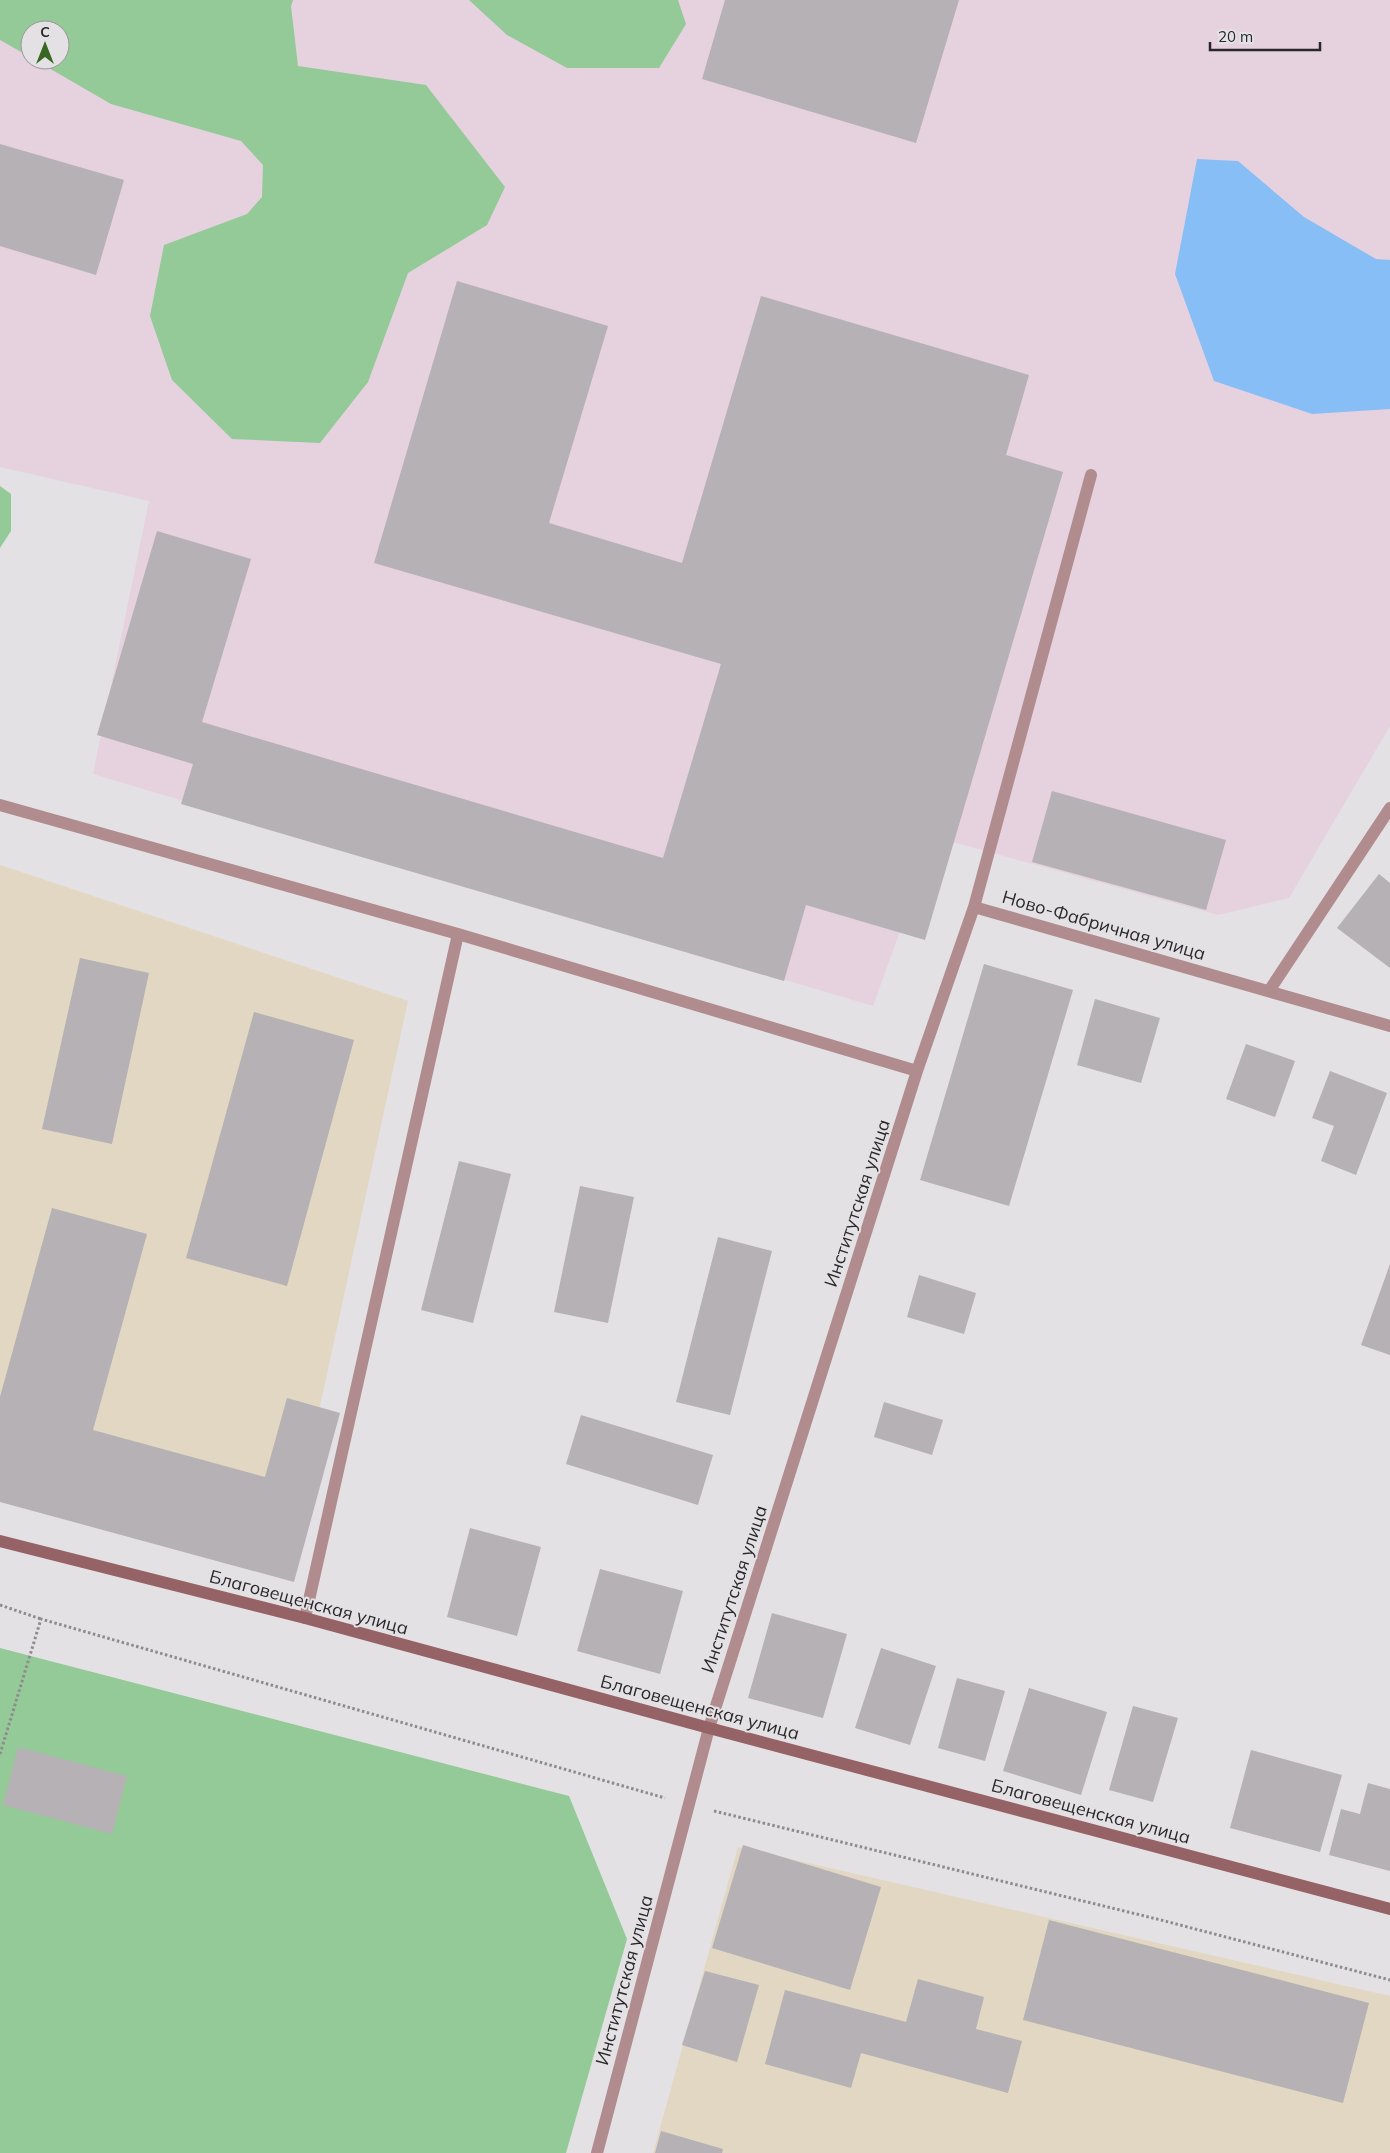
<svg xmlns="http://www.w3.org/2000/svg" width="1390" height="2153" font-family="Mulish,sans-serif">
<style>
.commercial{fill:#e2d7c3}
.industrial{fill:#e6d1df;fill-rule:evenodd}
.green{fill:#94c998}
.water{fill:#88bef6}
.building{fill:#b5b1b4}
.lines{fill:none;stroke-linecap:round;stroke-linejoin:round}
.path{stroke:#8d8b8d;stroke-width:3;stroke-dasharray:2.5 2.5;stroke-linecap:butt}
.minor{stroke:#b08c8e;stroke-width:12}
.tertiary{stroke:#b08c8e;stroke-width:12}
.secondary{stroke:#956266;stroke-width:12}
.labels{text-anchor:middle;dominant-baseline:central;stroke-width:4;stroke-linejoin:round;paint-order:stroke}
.street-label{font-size:18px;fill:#292829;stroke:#e4e1e4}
</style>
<rect width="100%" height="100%" fill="#e4e1e4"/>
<path class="commercial" d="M 0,865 L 408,1001 L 285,1567 L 0,1498 Z
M 738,1847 L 1390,1996 L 1390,2153 L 653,2153 Z"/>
<path class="industrial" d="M 0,0 L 1390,0 L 1390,726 L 1289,898 L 1218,915 L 934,837 L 873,1006 L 93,774 L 149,501 L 0,467 ZM 30,30 L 60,30 L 60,60 L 30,60 Z"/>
<path class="green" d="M 0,0 L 293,0 L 291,6 L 298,66 L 426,85 L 505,187 L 487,225 L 408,273 L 368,382 L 320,443 L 232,439 L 172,380 L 150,316 L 164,245 L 247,214 L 262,197 L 263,165 L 241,141 L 111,104 L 35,60 L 60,60 L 60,30 L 30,30 L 30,57 L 0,40 Z
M 469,0 L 678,0 L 686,24 L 659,68 L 567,68 L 507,35 Z
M 0,486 L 11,494 L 11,531 L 0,548 Z
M 0,1648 L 569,1796 L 627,1939 L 566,2153 L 0,2153 Z"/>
<path class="water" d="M 1197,159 L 1238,161 L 1304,217 L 1376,259 L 1390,260 L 1390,409 L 1312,414 L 1214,381 L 1175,274 Z"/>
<path class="building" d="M 725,0 L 959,0 L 916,143 L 702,79 Z
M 0,144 L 124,180 L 96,275 L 0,246 Z
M 457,281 L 608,326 L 549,523 L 682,563 L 761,296 L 1029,375 L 1006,455 L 1063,472 L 925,940 L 806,905 L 784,981 L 181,804 L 193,764 L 97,735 L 157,531 L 251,559 L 202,722 L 663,858 L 721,664 L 374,563 Z
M 1052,791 L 1226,840 L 1206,910 L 1032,862 Z
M 1379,874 L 1390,883 L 1390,968 L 1337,928 Z
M 80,958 L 149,973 L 112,1144 L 42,1129 Z
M 984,964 L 1073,990 L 1009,1206 L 920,1180 Z
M 1095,999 L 1160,1018 L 1141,1083 L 1077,1065 Z
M 254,1012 L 354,1040 L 287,1286 L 186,1258 Z
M 1246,1044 L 1295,1061 L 1275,1117 L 1226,1099 Z
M 1330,1071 L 1387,1093 L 1356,1175 L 1321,1161 L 1334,1126 L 1312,1118 Z
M 459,1161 L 511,1174 L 473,1323 L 421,1310 Z
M 580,1186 L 634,1197 L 608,1323 L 554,1312 Z
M 52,1208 L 147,1234 L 93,1430 L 265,1477 L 287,1398 L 340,1413 L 294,1582 L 0,1502 L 0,1397 Z
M 718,1237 L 772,1251 L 730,1415 L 676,1402 Z
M 1390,1264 L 1390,1355 L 1361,1345 Z
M 919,1275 L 976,1293 L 964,1334 L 907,1317 Z
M 884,1402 L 943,1420 L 932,1455 L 874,1437 Z
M 581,1415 L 713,1455 L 698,1505 L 566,1464 Z
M 470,1528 L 541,1547 L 517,1636 L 447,1617 Z
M 600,1569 L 683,1591 L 660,1674 L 577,1651 Z
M 772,1613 L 847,1634 L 823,1718 L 748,1698 Z
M 881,1648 L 936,1666 L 910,1745 L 855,1728 Z
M 957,1678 L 1005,1691 L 985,1761 L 938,1748 Z
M 1029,1688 L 1107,1712 L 1081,1795 L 1003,1771 Z
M 1133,1706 L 1178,1718 L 1153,1802 L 1109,1790 Z
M 18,1747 L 127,1776 L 112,1834 L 3,1805 Z
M 1251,1750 L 1342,1775 L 1320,1852 L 1230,1828 Z
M 1368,1783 L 1390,1789 L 1390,1871 L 1329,1855 L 1341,1809 L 1360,1814 Z
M 743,1845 L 881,1887 L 850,1990 L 712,1948 Z
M 1049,1920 L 1369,2003 L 1343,2103 L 1023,2020 Z
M 705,1971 L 759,1985 L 737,2062 L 682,2045 Z
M 918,1979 L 984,1997 L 976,2029 L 1022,2041 L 1008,2093 L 861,2053 L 851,2088 L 765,2064 L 785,1990 L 906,2022 Z
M 661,2131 L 723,2149 L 722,2153 L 655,2153 Z"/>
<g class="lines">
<path class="path" d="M 0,1605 L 41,1619
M 0,1754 L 41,1619 L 665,1798
M 714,1811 L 1161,1920 L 1390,1980"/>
<path class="minor" d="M 0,805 L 458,934 L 917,1071
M 974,907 L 1091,475
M 1269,991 L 1390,808
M 305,1618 L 458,934
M 709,1728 L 917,1071 L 974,907 L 1390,1026"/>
<path class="tertiary" d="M 597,2153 L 709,1728"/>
<path class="secondary" d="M 0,1541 L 305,1618 L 709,1728 L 1390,1909"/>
</g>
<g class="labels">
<g class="street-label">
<text transform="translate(1104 925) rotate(16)">Ново-Фабричная улица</text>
<text transform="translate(857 1203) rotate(-72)">Институтская улица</text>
<text transform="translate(734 1589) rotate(-72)">Институтская улица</text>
<text transform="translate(309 1602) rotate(15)">Благовещенская улица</text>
<text transform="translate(700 1707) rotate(15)">Благовещенская улица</text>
<text transform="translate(1091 1811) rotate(15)">Благовещенская улица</text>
<text transform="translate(624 1980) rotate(-75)">Институтская улица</text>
</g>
</g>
<g transform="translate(45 45)"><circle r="24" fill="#e4e1e4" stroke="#999799"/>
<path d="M0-4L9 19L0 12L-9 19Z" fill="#3a6623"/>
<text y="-8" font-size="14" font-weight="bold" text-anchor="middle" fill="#292829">С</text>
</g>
<path d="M1210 42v8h110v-8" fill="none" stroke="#292829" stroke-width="2.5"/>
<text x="1218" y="42" font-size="15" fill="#292829" stroke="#e4e1e4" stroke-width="4" paint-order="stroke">20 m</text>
</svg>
